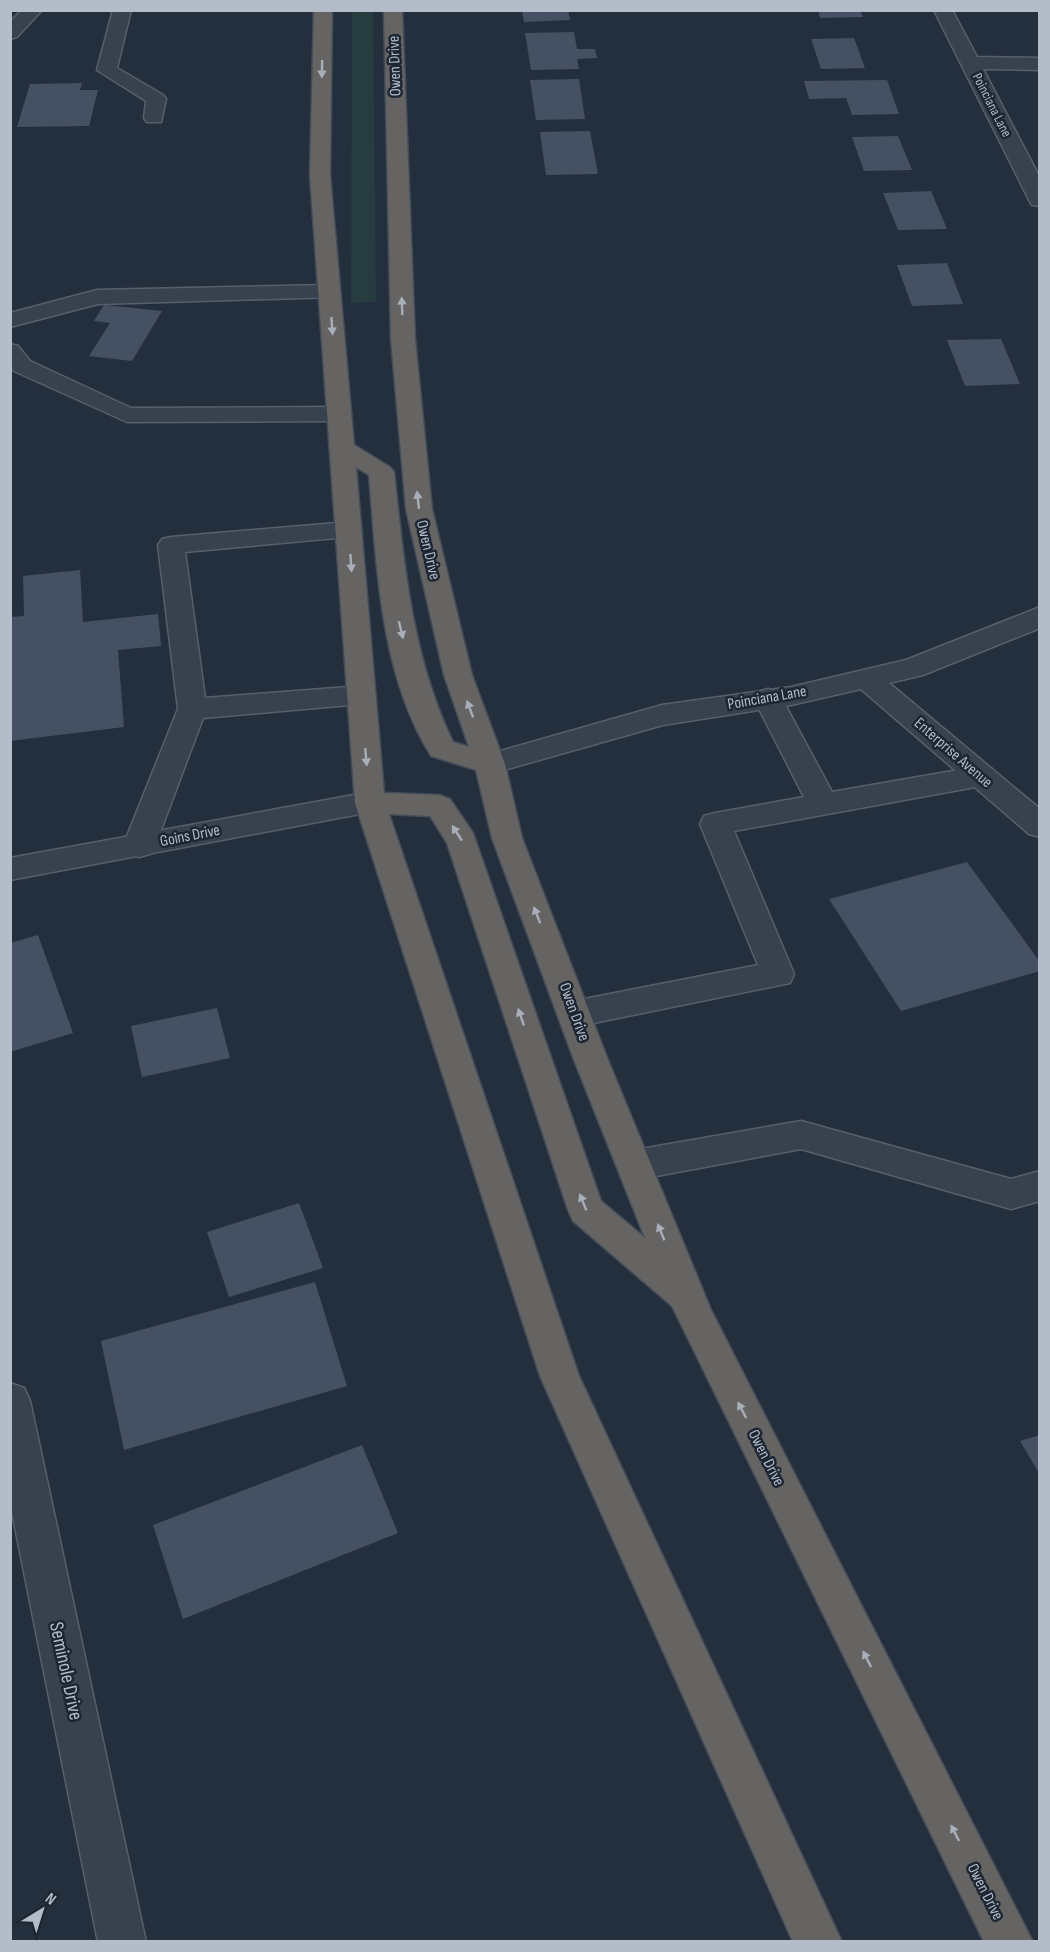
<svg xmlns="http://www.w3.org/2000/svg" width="1050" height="1952" font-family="'Sofia Sans Condensed',sans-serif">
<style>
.green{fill:#263c3f}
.building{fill:#455162}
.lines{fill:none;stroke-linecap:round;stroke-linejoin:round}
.service-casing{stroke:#565f6c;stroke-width:3}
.minor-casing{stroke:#565f6c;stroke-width:3}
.trunk-casing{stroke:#434c59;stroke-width:3}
.service{fill:#38414e;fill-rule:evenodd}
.minor{fill:#38414e;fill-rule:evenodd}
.trunk{fill:#656462;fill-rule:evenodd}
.oneway{fill:#a8afba}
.labels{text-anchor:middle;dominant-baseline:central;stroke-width:5;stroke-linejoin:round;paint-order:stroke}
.far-street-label{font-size:14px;fill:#b4bcc9;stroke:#1d2633}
.street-label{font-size:16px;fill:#b4bcc9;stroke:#1d2633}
.near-street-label{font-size:20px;fill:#b4bcc9;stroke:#1d2633}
</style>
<rect width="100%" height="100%" fill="#242f3e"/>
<path class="green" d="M 352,11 L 373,11 L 376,302 L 351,303 Z"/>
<path class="building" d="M 522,10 L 568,10 L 570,20 L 524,22 Z
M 818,10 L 860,10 L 863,17 L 820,18 Z
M 574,32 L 577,49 L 595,49 L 597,58 L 577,59 L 579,69 L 531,70 L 525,33 Z
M 854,38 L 865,68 L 821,69 L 811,39 Z
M 579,79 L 585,119 L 536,120 L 530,80 Z
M 887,80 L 899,114 L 852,115 L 846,98 L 809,99 L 804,81 Z
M 82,83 L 80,90 L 98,90 L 89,126 L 17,127 L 30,84 Z
M 590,131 L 598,174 L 546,175 L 540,132 Z
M 898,136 L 912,170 L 864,171 L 852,137 Z
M 931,191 L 947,229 L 898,230 L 883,193 Z
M 947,263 L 963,304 L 912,306 L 897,265 Z
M 104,305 L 162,311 L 132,361 L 89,356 L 110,323 L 94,321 Z
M 1001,339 L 1020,384 L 965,386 L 947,340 Z
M 80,570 L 83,622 L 158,614 L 161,646 L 118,650 L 124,727 L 10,741 L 10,617 L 24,616 L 23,576 Z
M 967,862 L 1040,962 L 1040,971 L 901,1011 L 829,899 Z
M 38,935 L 73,1033 L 10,1052 L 10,943 Z
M 217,1008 L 230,1058 L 142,1077 L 131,1026 Z
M 299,1203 L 323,1268 L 229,1297 L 207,1232 Z
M 315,1282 L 347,1386 L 124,1450 L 101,1341 Z
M 1040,1435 L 1040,1475 L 1020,1441 Z
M 362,1445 L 398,1533 L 183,1619 L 153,1525 Z"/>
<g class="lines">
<g class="service-casing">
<path id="service" d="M 22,10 L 42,10 L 17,37 L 10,39 L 10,22 Z
M 113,10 L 131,10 L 117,68 L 163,95 L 166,99 L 161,122 L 147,122 L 144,118 L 146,101 L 97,70 Z
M 329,285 L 337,287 L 340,292 L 337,297 L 98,304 L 10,327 L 10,313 L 97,290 Z
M 10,344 L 18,346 L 30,361 L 131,408 L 339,407 L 348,409 L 351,414 L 348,419 L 339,421 L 127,422 L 14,371 L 10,367 Z
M 349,522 L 358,524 L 362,530 L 358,536 L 185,552 L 205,698 L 361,686 L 371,688 L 375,695 L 371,702 L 361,704 L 203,718 L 155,846 L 150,854 L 139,857 L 128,854 L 123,846 L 178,709 L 158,545 L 162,539 L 171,537 Z
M 768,689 L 778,692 L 782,699 L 832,792 L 981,766 L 992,769 L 996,776 L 992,783 L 981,786 L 734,831 L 794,974 L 790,983 L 574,1027 L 562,1023 L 557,1014 L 562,1005 L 574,1001 L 758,965 L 700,824 L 704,816 L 715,813 L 804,797 L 754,699 L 758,692 Z
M 801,1121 L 1011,1179 L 1040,1171 L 1040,1201 L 1011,1209 L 801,1149 L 635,1180 L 622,1175 L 617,1165 L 622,1155 L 635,1150 Z"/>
</g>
<g class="minor-casing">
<path id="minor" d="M 934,10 L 952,10 L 977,57 L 1040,58 L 1040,70 L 983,69 L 1040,178 L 1040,206 L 1032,205 L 1029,200 Z
M 1040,607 L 1040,628 L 923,675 L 889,683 L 1040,809 L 1040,837 L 1029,834 L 861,689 L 791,705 L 663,725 L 490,774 L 479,771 L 475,764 L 479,757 L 662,705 L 791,687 L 906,660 Z
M 370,792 L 381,796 L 385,803 L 381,810 L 10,880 L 10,858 Z
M 10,1383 L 24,1388 L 30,1401 L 146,1942 L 98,1942 L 10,1502 Z"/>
</g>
<g class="trunk-casing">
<path id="trunk" d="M 314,10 L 332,10 L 330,175 L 354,445 L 390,467 L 394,472 C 404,565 412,657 453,742 L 469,747 L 444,675 L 406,509 L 391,339 L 384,10 L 402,10 L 415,339 L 432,509 L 472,675 L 505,764 L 522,838 L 608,1060 L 711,1310 L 1033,1942 L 984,1942 L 672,1306 L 573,1221 L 568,1210 L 447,843 L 430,816 L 389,814 L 579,1376 L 842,1942 L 793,1942 L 540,1376 L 355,803 L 310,175 ZM 356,467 L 369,475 C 377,568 380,674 431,756 L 476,770 L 492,838 L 574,1060 L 645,1238 L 601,1201 L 473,833 L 450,799 L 439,795 L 384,793 Z"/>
</g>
<use href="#service" class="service"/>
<use href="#minor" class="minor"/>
<use href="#trunk" class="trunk"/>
</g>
<defs><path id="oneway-solid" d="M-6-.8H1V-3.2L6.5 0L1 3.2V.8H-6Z" transform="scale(1.5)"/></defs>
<g class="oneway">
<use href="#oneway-solid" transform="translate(322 69) rotate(91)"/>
<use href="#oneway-solid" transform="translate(402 306) rotate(-92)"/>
<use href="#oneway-solid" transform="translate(332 326) rotate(86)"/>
<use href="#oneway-solid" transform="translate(418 500) rotate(-96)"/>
<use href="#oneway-solid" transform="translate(351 563) rotate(86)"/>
<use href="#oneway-solid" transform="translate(401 630) rotate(76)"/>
<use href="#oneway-solid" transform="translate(470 709) rotate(-110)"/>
<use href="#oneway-solid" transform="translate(366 757) rotate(85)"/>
<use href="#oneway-solid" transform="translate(457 833) rotate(-123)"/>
<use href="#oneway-solid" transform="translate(537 915) rotate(-111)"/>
<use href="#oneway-solid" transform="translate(521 1017) rotate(-109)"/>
<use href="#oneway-solid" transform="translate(583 1202) rotate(-112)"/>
<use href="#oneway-solid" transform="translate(661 1232) rotate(-112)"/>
<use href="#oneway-solid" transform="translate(742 1410) rotate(-117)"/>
<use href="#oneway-solid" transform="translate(867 1659) rotate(-117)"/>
<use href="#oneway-solid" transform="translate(955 1833) rotate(-117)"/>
</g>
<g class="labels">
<g class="far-street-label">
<text transform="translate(992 105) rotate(63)">Poinciana Lane</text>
</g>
<g class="street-label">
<text transform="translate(395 66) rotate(-92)">Owen Drive</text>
<text transform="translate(428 550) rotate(77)">Owen Drive</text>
<text transform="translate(767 698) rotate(-10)">Poinciana Lane</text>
<text transform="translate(953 753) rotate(41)">Enterprise Avenue</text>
<text transform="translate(190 836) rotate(-11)">Goins Drive</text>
<text transform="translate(574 1012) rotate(70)">Owen Drive</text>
<text transform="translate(766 1458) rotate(63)">Owen Drive</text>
<text transform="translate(985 1892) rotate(63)">Owen Drive</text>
</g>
<g class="near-street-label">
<text transform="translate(66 1671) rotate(78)">Seminole Drive</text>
</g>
</g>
<rect width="1050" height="1952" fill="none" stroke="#b4bcc9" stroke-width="24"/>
<g transform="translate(42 1910) rotate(38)" stroke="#1d2633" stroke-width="4.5" paint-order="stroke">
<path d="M0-4.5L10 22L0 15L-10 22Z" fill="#b4bcc9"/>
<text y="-9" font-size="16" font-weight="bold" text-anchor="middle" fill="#b4bcc9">N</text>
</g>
</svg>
